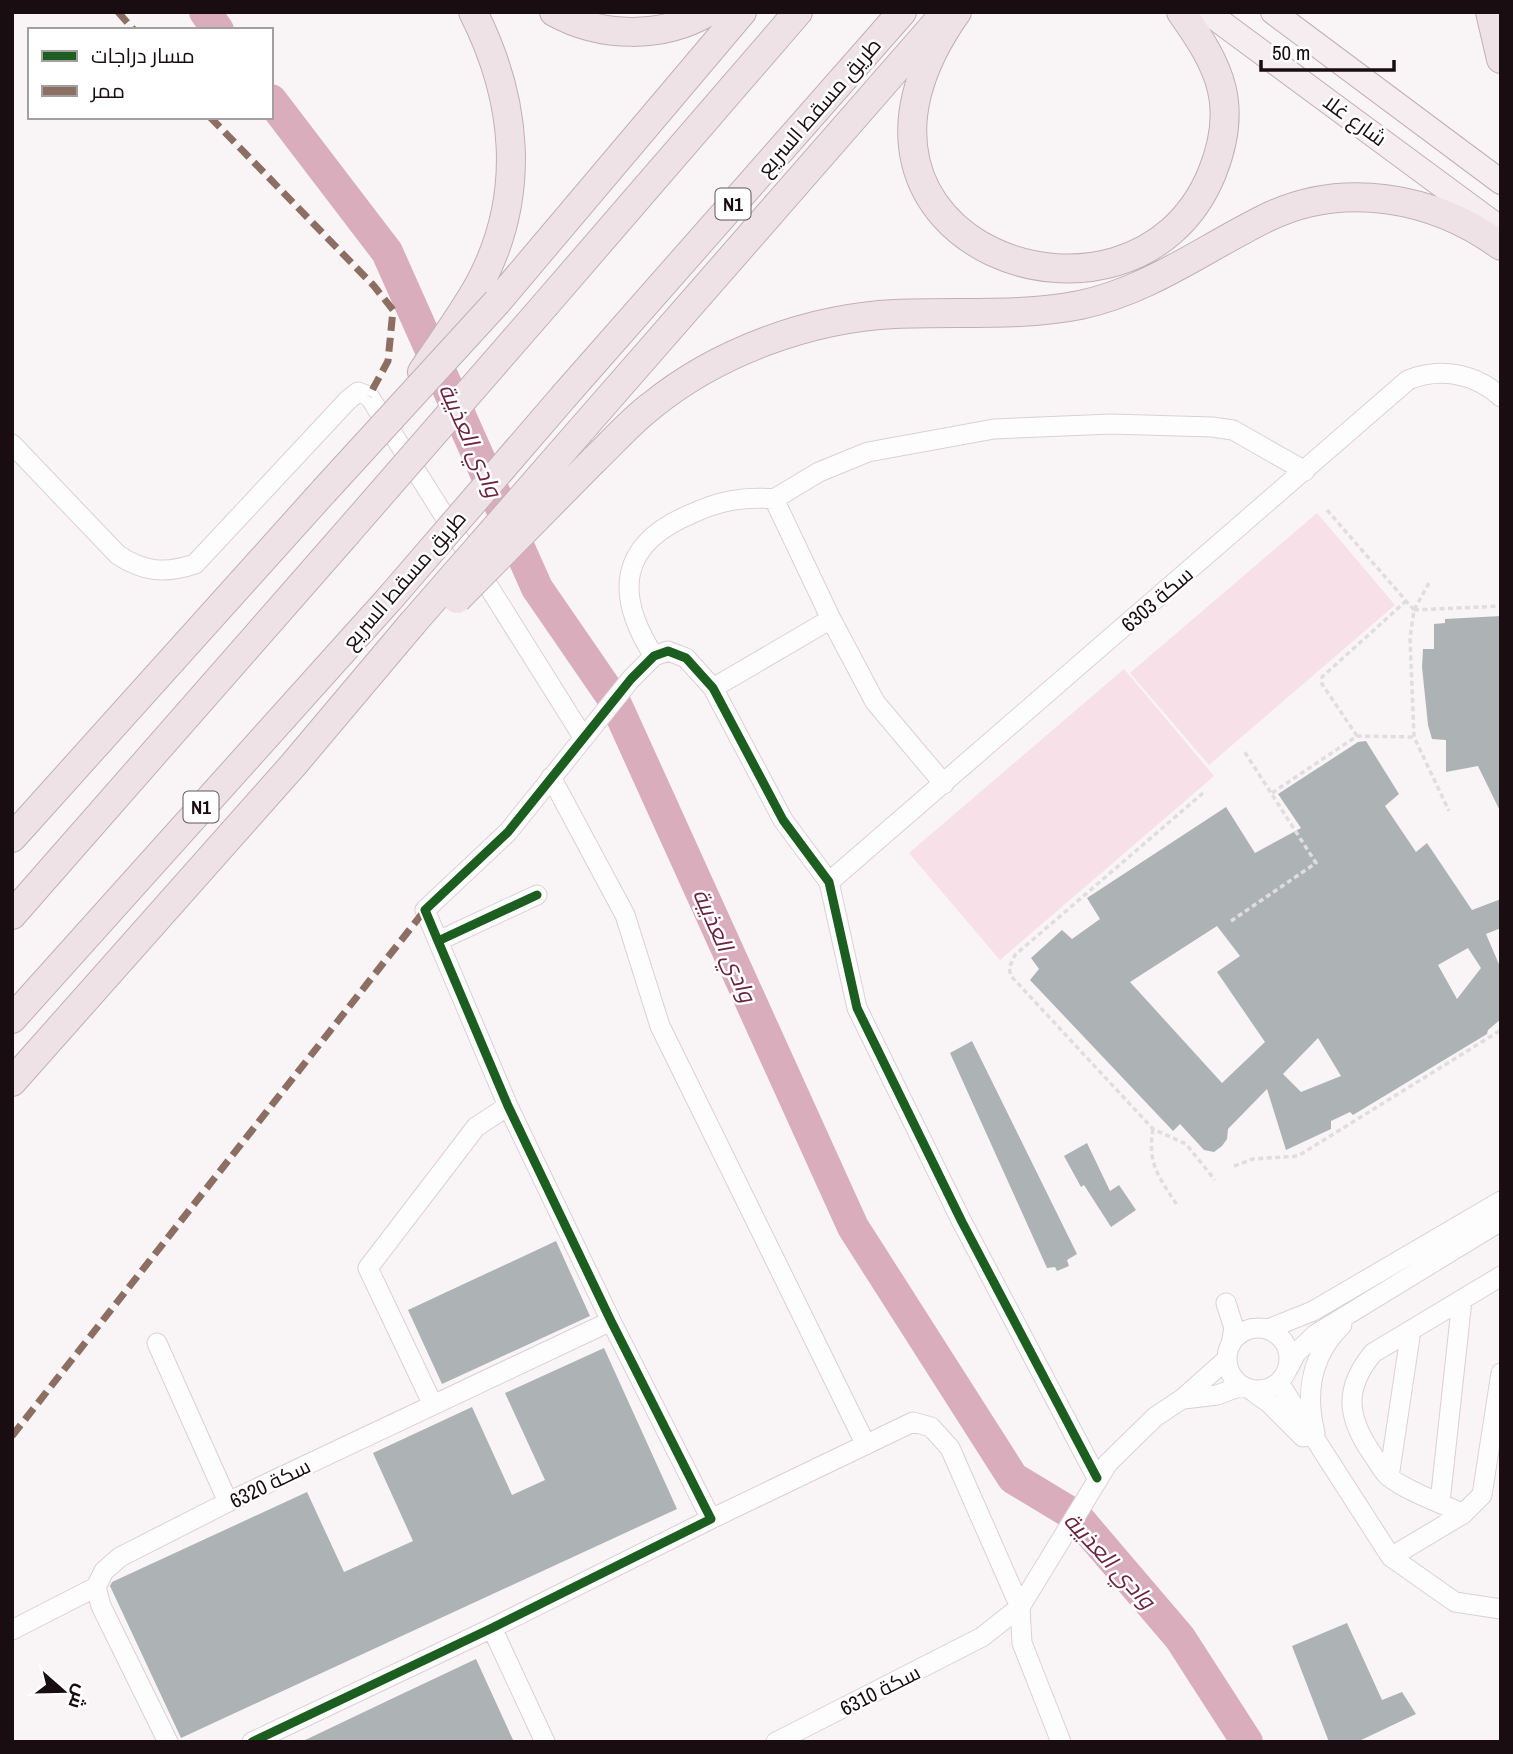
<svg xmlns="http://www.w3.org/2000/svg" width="1513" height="1754" font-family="'Archivo Narrow',Cairo,sans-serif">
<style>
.green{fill:#f7e0e7}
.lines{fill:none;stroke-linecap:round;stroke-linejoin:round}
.river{stroke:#d9adbb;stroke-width:32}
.building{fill:#adb3b4;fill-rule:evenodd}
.minor-casing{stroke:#dbd1d4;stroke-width:21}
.major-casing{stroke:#c0b0b5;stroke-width:26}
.highway-casing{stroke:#c0b0b5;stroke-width:30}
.path{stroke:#e0ddde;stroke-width:3.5;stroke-dasharray:5 3.5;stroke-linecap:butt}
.minor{stroke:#fefdfe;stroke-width:19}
.major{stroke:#f6edf0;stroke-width:24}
.highway{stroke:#efe2e7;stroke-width:28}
.highway-bridge-casing{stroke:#c0b0b5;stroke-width:30;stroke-linecap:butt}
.highway-bridge{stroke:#efe2e7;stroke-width:28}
.quiet{stroke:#8d6e63;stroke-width:7;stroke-dasharray:14 7;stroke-linecap:butt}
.cycleway-casing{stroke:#fff;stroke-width:13}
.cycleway{stroke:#1b5e20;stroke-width:9}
.labels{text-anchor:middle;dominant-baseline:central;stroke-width:5;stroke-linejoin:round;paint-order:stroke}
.shield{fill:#fff;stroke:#5f5659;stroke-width:2}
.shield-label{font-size:19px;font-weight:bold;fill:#1a0d12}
.street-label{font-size:21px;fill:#1a0d12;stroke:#fff}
.water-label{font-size:23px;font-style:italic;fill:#6b2341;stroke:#fff}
</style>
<rect width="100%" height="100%" fill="#f9f4f5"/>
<path class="green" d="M 1317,513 L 1395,605 L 1209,765 L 1130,673 Z
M 1124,669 L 1214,776 L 1000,960 L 909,853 Z"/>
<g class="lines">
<path class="river" d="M 205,12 L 218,30
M 271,100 L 387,252 L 537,588 L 614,700 L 853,1227 L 1013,1478 L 1076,1516 L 1180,1638 L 1247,1742"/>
</g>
<path class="building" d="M 1501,616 L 1501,813 L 1478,766 L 1446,772 L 1446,740 L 1432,739 L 1428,725 L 1422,667 L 1423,649 L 1434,649 L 1434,624 L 1445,623 L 1445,619 Z
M 1366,741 L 1399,794 L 1385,806 L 1416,852 L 1427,843 L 1472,910 L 1501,899 L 1501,928 L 1486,934 L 1501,969 L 1501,1019 L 1488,1030 L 1487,1034 L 1353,1115 L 1350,1112 L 1331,1121 L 1331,1129 L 1286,1150 L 1267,1089 L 1228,1129 L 1227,1139 L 1222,1146 L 1214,1152 L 1204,1150 L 1180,1124 L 1173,1131 L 1030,980 L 1039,969 L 1031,958 L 1062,930 L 1072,939 L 1100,919 L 1087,898 L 1226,807 L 1255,853 L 1301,828 L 1278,794 L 1358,742 ZM 1217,926 L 1240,956 L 1217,972 L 1265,1042 L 1222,1083 L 1130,982 ZM 1468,948 L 1481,968 L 1457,999 L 1438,965 ZM 1318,1038 L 1341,1076 L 1301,1092 L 1283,1074 Z
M 972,1041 L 1077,1254 L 1067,1260 L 1069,1266 L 1057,1271 L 1055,1267 L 1047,1268 L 950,1053 Z
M 1087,1143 L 1110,1191 L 1119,1185 L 1136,1210 L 1111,1227 L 1084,1185 L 1081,1187 L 1064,1156 Z
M 556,1241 L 590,1316 L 442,1384 L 408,1310 Z
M 604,1348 L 677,1509 L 181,1738 L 110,1586 L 112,1582 L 307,1492 L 344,1572 L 413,1541 L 373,1453 L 472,1407 L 512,1495 L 545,1480 L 505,1393 Z
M 1347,1623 L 1382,1700 L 1402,1692 L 1416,1714 L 1357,1742 L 1329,1742 L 1292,1646 Z
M 476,1659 L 514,1742 L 301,1742 L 387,1701 Z"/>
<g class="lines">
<g class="minor-casing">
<path id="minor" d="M 12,444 L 118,555 C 144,572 165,574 195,564 L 348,400 L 358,392 L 369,396 L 583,737
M 654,656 C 614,594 619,544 691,514 C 719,501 744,496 774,499
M 713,688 L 831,619
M 551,777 L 625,915 L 660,1026 L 866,1445
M 944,784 L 875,702 L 831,619 L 774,499 L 819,472 L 868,452 L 994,429 L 1111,424 L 1212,427 L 1233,430 L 1305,471
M 829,882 L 1408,380 C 1439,367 1475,373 1501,397
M 438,941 L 425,910 L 508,832 L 631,679 L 654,656 L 668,651 L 686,658 L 713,688 L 783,820 L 829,882 L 857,1008 L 962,1222 L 1097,1478
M 1226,1303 L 1234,1328 L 1231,1344
M1227 1359a31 31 0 1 1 62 0a31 31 0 1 1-62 0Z
M 1268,1329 L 1313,1311 L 1501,1201
M 157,1343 L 228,1502
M 1289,1367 L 1296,1353 L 1316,1334 L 1501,1221
M 1279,1383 L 1391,1557 L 1463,1514 L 1482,1495 L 1501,1373
M 1251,1390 L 1269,1403 L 1303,1437
M 1184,1399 L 1217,1395 L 1241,1386
M 433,1405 L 368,1268 L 476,1127 L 508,1106
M 1315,1433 C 1305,1393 1311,1355 1342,1325
M 1389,1477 L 1411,1330
M 1440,1502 L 1462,1300
M 1463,1514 C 1440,1502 1410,1493 1389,1477 C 1383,1472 1378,1462 1373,1455 C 1347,1418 1343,1389 1373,1353 L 1501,1276
M 711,1519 L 913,1422 L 931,1427 L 950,1448 L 1020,1607 L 1022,1643 L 1061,1742
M 1391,1557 L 1455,1602 L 1501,1609
M 492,1628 L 545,1742
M 12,1630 L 96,1587
M 168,1742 L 101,1606 L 96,1587 L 104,1571 L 120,1557 L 228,1502 L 611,1321
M 252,1742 L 492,1628 L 711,1519 L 611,1321 L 508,1106 L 438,941 L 537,895
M 776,1742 L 982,1637 L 1020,1607 L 1108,1463 L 1155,1417 L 1182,1399 L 1227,1359"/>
</g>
<g class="major-casing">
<path id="major" d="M 1207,12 L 1501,229
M 1273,12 L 1501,182"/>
</g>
<g class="highway-casing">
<path id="highway" d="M 554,12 C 601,38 662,39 708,12
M 957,12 C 791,245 1134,365 1212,173 C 1239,106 1221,68 1181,12
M 1490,12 L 1501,59
M 497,302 L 742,12
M 546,304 L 798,12
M 422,372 C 441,343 463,314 480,283 C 527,194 517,99 473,12
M 565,395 L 902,12
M 581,430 L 938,21
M 593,461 C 612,443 630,422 651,406 C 717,352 810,318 895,314 C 957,311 1019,317 1080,305 C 1150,290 1203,249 1266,218 C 1343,180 1434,197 1501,246
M 12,838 L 324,491
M 12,915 L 346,534
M 12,1019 L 391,597
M 12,1082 L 294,764 L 411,625"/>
</g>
<path class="path" d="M 1327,510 L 1414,610
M 1429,583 L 1414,610 L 1410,638 L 1414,737 L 1449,811
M 1414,610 L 1501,606
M 1357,736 L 1322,684 L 1322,677 L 1406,601
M 1203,793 L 1015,955 L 1009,968 L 1011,976 L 1153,1129 L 1186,1144 L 1215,1180
M 1272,793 L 1357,736 L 1414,737
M 1231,921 L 1316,863 L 1244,751
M 1153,1129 C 1147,1164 1159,1177 1177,1205
M 1234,1166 L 1253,1159 L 1298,1156 L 1501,1030"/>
<use href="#minor" class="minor"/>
<use href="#major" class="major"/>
<use href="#highway" class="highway"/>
<g class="highway-bridge-casing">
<path id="highway-bridge" d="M 324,491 L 497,302
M 346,534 L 546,304
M 391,597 L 565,395
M 457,599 L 593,461
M 411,625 L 581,430"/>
</g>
<use href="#highway-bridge" class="highway-bridge"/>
<path class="quiet" d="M 118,12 L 134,30
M 210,117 L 374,286 L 393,310 L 388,361 L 369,396
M 12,1436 L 425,910"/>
<g class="cycleway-casing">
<path id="cycleway" d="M 438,941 L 425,910 L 508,832 L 631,679 L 654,656 L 668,651 L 686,658 L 713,688 L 783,820 L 829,882 L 857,1008 L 962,1222 L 1097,1478
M 252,1742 L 492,1628 L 711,1519 L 611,1321 L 508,1106 L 438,941 L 537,895"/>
</g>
<use href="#cycleway" class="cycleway"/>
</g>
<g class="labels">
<g class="shield">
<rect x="715.5" y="188.5" width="35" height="31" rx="5"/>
<rect x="183.5" y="791.5" width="35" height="31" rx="5"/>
</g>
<g class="shield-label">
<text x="733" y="204">N1</text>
<text x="201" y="807">N1</text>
</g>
<g class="street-label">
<text transform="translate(819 107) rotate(-49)">طريق مسقط السريع</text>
<text transform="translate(1355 120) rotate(36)">شارع غلا</text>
<text transform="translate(404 580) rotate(-49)">طريق مسقط السريع</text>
<text transform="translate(1157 599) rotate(-41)">سكة 6303</text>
<text transform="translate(270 1483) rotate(-26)">سكة 6320</text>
<text transform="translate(880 1690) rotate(-27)">سكة 6310</text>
</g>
<g class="water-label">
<text transform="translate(471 440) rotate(66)">وادي العذيبة</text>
<text transform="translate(725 945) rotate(66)">وادي العذيبة</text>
<text transform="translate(1110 1560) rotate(47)">وادي العذيبة</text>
</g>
</g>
<rect width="1513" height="1754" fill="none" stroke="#1a0d12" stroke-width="28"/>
<rect x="28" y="28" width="245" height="91" fill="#ffffff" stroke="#a39ea0" stroke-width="2"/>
<rect x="42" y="51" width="35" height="10" fill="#1b5e20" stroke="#a39ea0" stroke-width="2"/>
<text x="91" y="63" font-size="21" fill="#1a0d12">مسار دراجات</text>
<rect x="42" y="86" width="35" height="10" fill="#8d6e63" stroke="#a39ea0" stroke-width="2"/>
<text x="91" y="98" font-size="21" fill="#1a0d12">ممر</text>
<g transform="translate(63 1691) rotate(110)" stroke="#ffffff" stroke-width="5" paint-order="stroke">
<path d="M0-5L12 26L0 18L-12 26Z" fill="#1a0d12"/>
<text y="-10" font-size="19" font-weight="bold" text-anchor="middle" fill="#1a0d12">ش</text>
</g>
<path d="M1261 60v10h133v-10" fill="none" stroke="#1a0d12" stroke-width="3.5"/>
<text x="1272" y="60" font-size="21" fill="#1a0d12" stroke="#ffffff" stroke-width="5" paint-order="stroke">50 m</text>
</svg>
